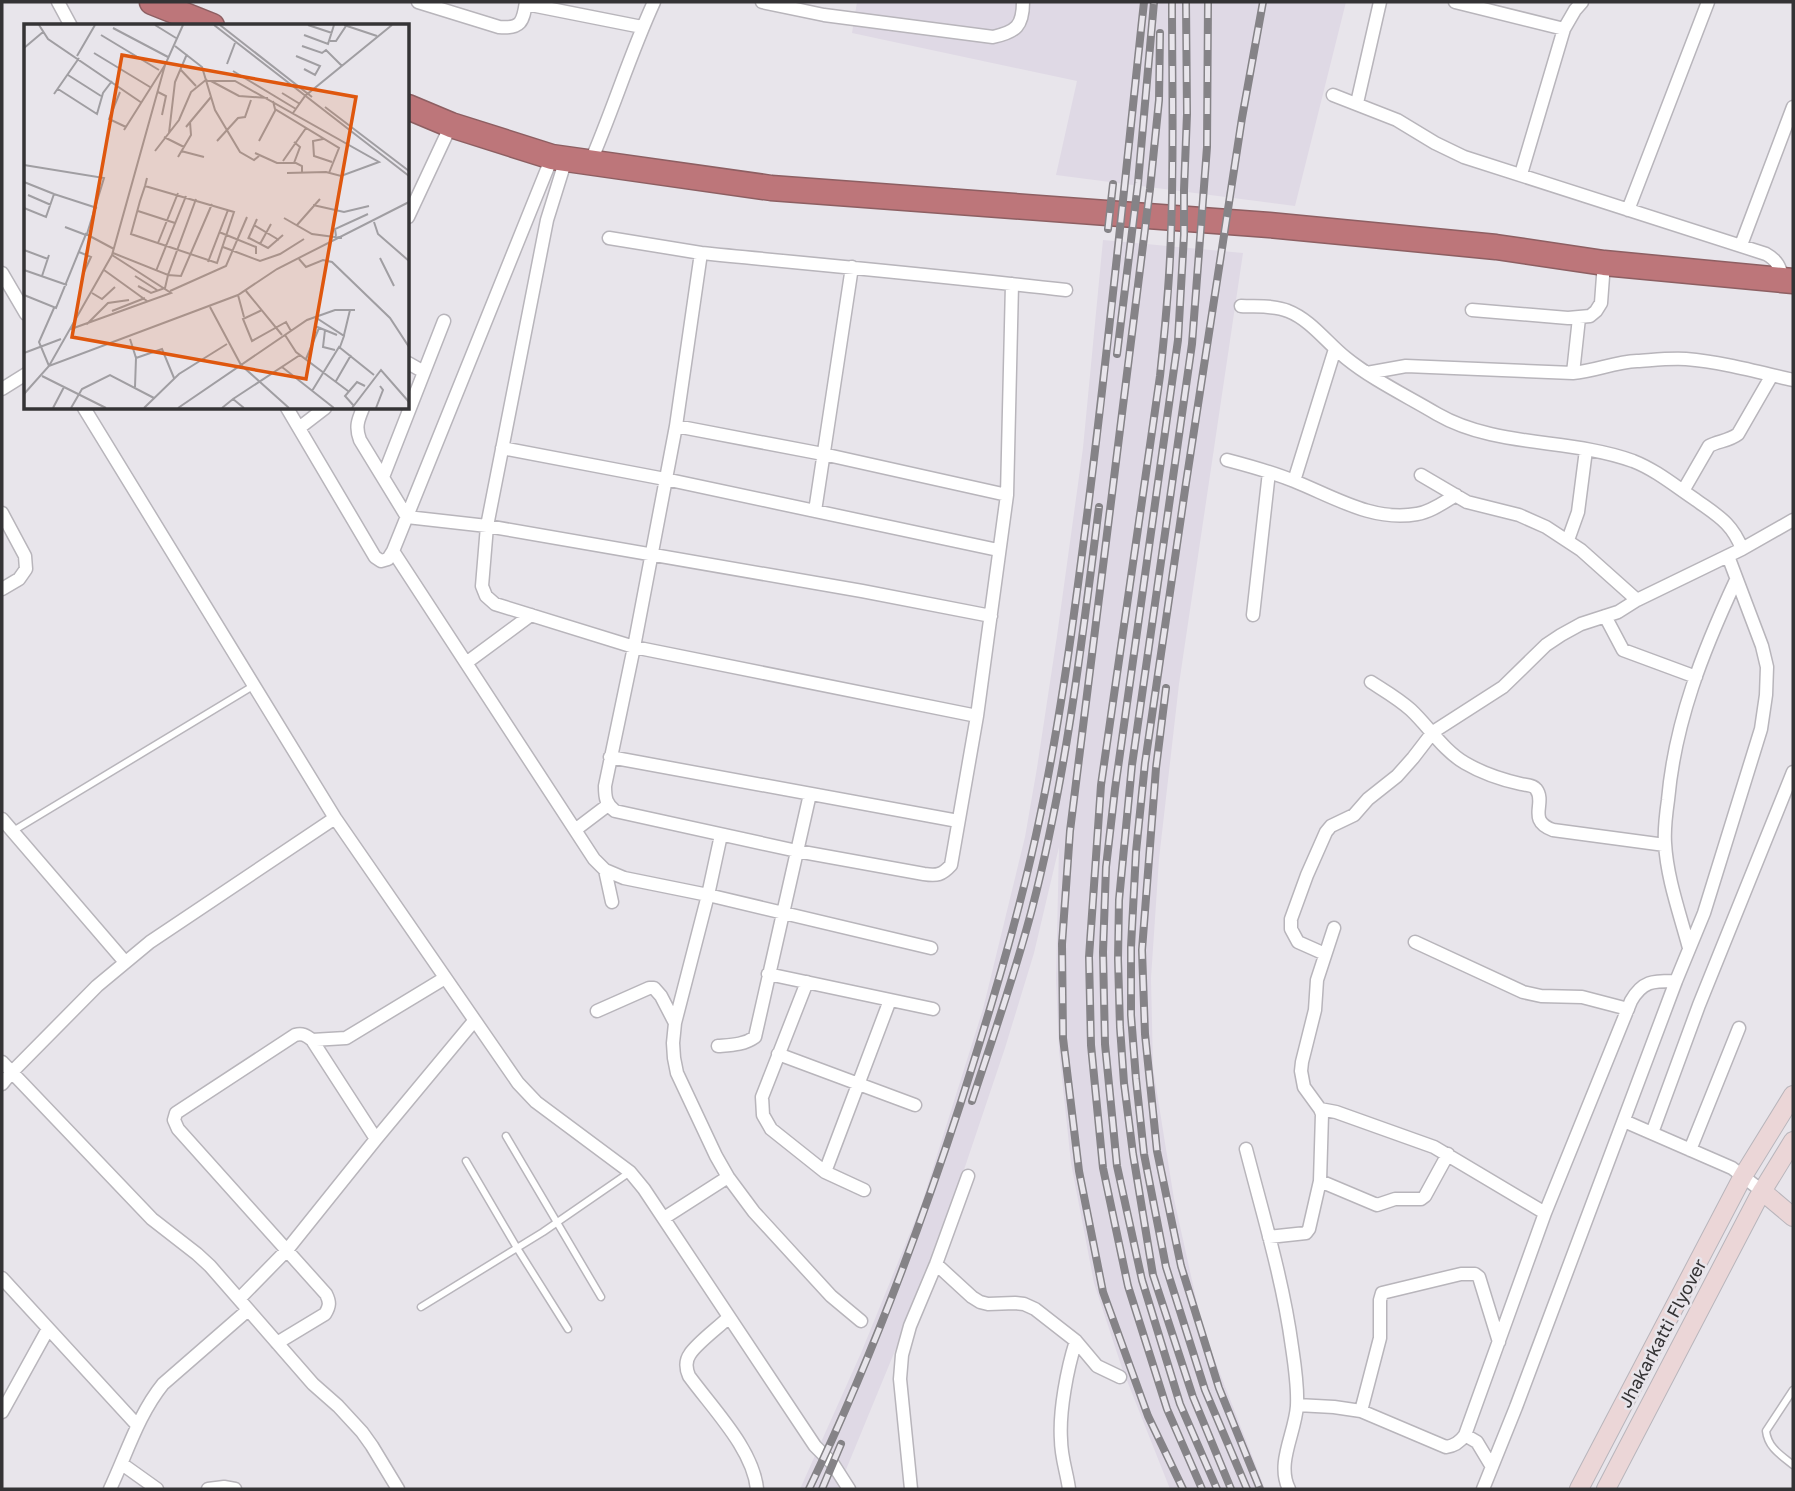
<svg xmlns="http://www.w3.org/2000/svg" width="1795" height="1491" font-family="'Golos Text',sans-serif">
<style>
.built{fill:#dfd9e5}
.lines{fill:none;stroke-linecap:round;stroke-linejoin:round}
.lane-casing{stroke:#b8b5bb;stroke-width:9}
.street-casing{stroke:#b8b5bb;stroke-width:15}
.secondary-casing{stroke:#b8b5bb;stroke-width:20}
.highway-casing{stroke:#8d5f62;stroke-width:27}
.lane{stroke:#fff;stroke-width:6}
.street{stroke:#fff;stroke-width:12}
.secondary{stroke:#ebd6d7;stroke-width:18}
.highway{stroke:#bd767a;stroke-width:24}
.rail-casing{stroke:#858387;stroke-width:8}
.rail{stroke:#e8e5eb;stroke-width:5;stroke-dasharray:16;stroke-linecap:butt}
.labels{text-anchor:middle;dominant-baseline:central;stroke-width:5;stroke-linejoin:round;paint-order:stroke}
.street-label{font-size:18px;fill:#343335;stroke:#e8e5eb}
.inset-road{fill:none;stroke:#a09ea2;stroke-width:2}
.view{fill:#df570e;fill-opacity:0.15;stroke:#df570e;stroke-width:3.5}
.inset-edge{fill:none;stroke:#343335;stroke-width:3.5}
</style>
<rect width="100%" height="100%" fill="#e8e5eb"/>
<path class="built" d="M 857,2 L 1346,2 L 1295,206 L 1056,175 L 1077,81 L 852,33 Z
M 1103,240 L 1243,253 L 1179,684 L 1159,859 L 1151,978 L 1153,1068 L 1174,1199 L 1203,1330 L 1265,1489 L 1170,1489 L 1122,1368 L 1094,1283 L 1071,1163 L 1059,1050 L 1056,980 L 1059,847 L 1034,953 L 1005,1048 L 939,1244 L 838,1489 L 800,1489 L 861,1353 L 921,1206 L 983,1009 L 1025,837 L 1037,768 L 1057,636 L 1083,448 Z"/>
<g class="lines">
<g class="lane-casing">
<path id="lane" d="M 13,831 L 253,686
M 506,1136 L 601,1297
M 466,1161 L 517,1248 L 568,1329
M 421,1307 L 543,1232 L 630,1172
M 1793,1390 L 1766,1431 C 1768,1448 1781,1455 1793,1465"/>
</g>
<g class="street-casing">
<path id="street" d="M 58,2 L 71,26
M 418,2 L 499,27 C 521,29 523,22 526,2
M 762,2 L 824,15 L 993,37 C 1016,32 1023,26 1023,2
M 1455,2 L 1564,29
M 526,4 L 642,27
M 1333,95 L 1397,120 L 1435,143 L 1464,157 L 1766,254 C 1777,260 1780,267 1783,279
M 1357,103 L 1380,2
M 566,159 L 547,220 L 487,526 L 862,591 L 991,616
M 590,163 C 613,110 630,54 654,2
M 1521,174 L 1564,29 L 1575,10 L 1582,2
M 1628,210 L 1708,2
M 408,217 L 451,125
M 609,238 L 701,253
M 1741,245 L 1793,107
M 2,273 L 26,314
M 1012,284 L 1007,495 L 977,716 L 951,865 C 942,875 937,876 924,874 L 797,851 L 615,811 C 606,804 605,798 605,786 L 634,647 L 676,426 L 701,253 C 823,265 944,276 1066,290
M 1241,306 C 1256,307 1274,305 1288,311 C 1311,320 1327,343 1346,358 C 1373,380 1407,396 1437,414 C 1496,448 1570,438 1633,461 C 1656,470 1675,486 1696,500 C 1718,516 1732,523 1742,549
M 1472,310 L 1568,318 L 1590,316 L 1596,311 L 1601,303 L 1604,263
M 408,363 L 424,372
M 1367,373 L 1406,366 L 1573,373 C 1595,371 1615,362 1637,361 C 1653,360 1670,358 1686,359 C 1722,362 1758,372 1793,380
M 1573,373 L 1579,318
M 2,389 L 26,374
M 84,408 L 335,818 L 518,1083 L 536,1102 L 630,1172 L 644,1189 L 815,1446 L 833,1464 L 849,1489
M 287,408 L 375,557 L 381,561 L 388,559 L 393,551 L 552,157
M 363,408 C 358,420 355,427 360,440 L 407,517 L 487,526 L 482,586 L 486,596 L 495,604 L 634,647 L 977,716
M 676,426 L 823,454 L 1007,495
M 299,428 L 325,408
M 502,448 L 665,479 L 998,550
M 1227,460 C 1250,466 1272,472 1294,481 C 1334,497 1373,522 1417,514 C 1431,512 1444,502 1456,495
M 1421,475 L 1467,502 L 1519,515 L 1546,527 L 1581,550 L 1637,600
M 383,477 L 444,321
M 1294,481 L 1335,349
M 1683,491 L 1709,446 C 1718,441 1729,441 1738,434 L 1772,375
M 815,511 L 852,267
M 2,513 L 25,556 L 26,569 L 19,579 L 2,589
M 1568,540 L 1578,512 L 1586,450
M 393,551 L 594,859 L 605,870 L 624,878 L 708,895 L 931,948
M 1253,615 L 1269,472
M 1605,616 L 1623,650 L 1696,677
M 466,663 L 531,615
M 1371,682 C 1385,691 1399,699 1411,710 C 1429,727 1444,751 1465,763 C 1482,773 1503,780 1521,784 C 1526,785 1533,785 1536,789 C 1547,803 1526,820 1553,830 L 1665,845
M 610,757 L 958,821
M 2,819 L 125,962
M 575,830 L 608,805
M 721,835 L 708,895 L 675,1023 L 673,1043 L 674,1058 L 677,1073 L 716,1156 L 728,1177 L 754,1212 L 831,1296 L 861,1321
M 605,870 L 612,902
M 1415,942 L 1523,992 L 1541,996 L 1582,997 L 1628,1009
M 1689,948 C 1680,914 1667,879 1665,843 C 1664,829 1666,814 1668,800 C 1675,721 1703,651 1736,580
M 1325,954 L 1298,942 L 1291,929 L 1291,919 L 1307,875 L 1326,832 L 1331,826 L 1354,815 L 1368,799 L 1397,776 L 1413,758 L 1433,732 L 1503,687 L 1546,645 L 1561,635 L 1581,624 L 1618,612 L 1637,600 L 1742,549 L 1793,520
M 768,974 L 933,1009
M 807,982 L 762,1097 L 763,1115 L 771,1129 L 825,1172 L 864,1190
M 597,1011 L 649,988 L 654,988 L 661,996 L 675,1023
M 312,1040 L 346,1038 L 445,978
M 718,1046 C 731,1045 744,1045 755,1037 L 810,794
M 778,1054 L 915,1105
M 2,1062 L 152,1219 L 197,1254 L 210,1266 L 313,1384 L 338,1406 L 362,1432 L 372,1446 L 398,1489
M 2,1084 L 11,1073 L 97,986 L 150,942 L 335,818
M 1320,1109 L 1336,1112 L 1434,1147 L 1545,1213
M 1624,1121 L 1732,1168 L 1762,1191
M 1652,1133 L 1699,1005 L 1793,772
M 1246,1149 C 1263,1215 1283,1280 1292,1347 C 1295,1367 1298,1386 1297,1406 C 1295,1434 1276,1463 1289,1489
M 1690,1150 L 1739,1028
M 825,1172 L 890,1000
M 1320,1181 L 1377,1205 L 1395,1199 L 1421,1199 L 1425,1196 L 1448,1154
M 664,1218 L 728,1177
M 1269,1237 L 1306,1233 L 1309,1229 L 1320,1181 L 1322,1114 L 1320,1109 L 1304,1087 L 1301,1071 L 1302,1062 L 1315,1010 L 1317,980 L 1334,928
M 936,1264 L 972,1297 L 980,1302 L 988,1304 L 1015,1303 L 1024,1304 L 1035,1309 L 1076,1341 L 1097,1366 L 1120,1377
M 2,1278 L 137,1425
M 239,1299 L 287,1250 L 376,1139 L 474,1021
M 729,1317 C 719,1327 697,1343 690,1354 C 685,1361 686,1369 689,1376 C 713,1409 753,1449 757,1489
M 277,1343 L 325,1314 C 330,1306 330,1302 326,1294 L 178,1129 L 174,1120 L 176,1113 L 295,1035 C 302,1033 306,1035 312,1040 L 376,1139
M 1297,1405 L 1334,1407 L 1361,1411 L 1446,1447 C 1455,1446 1460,1442 1465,1435 L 1545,1213 L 1631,1001 C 1643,980 1654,981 1676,981
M 1361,1411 L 1380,1338 L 1380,1300 L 1382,1293 L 1461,1274 L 1475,1274 L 1479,1277 L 1499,1342
M 2,1412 L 48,1329
M 1465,1435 L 1477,1442 L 1492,1467
M 122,1464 L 157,1489
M 110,1489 C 127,1453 138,1415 163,1384 L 248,1310
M 208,1489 L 224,1487 L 235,1489
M 911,1489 L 900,1379 L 902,1355 L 910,1326 L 936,1264 L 968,1176
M 1069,1489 C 1067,1473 1061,1457 1061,1440 C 1059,1412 1067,1369 1076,1341
M 1483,1489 L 1516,1407 L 1676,981 L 1704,913 L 1761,729 L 1766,695 L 1767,667 L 1762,646 L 1728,556"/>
</g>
<g class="secondary-casing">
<path id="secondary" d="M 1762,1191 L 1793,1217
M 1579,1489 L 1743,1176 L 1793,1095
M 1606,1489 L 1758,1198 L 1793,1141"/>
</g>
<g class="highway-casing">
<path id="highway" d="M 152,2 L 212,26
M 408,107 L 451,125 L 552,157 L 771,188 L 1269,225 L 1496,247 L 1604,263 L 1793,281"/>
</g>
<use href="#lane" class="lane"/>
<use href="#street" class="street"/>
<use href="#secondary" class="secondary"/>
<use href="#highway" class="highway"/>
<g class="rail-casing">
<path id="rail" d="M 1172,2 C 1172,79 1174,155 1171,232 C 1170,280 1165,329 1160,376 L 1101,785 L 1089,957 L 1091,1045 L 1103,1168 L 1128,1286 L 1167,1409 L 1202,1489
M 1186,2 L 1187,114 L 1184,190 L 1184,235 L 1178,340 L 1115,789 L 1106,867 L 1103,952 L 1105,1044 L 1117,1166 L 1142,1280 L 1180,1404 L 1217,1489
M 1208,2 L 1207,147 L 1192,344 L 1132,765 L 1119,900 L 1118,959 L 1120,1027 L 1124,1083 L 1133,1154 L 1153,1275 L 1193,1397 L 1231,1489
M 1160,33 L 1159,100 L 1150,189 L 1070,831 L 1062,944 L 1063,1038 L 1079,1171 L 1103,1292 L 1148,1416 L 1183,1489
M 1108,229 L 1113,184
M 1117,354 L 1138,183 L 1154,2
M 1166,688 L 1156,768 L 1142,950 L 1145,1034 L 1157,1151 L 1181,1266 L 1219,1388 L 1260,1489
M 972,1101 C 993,1037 1015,974 1032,909 C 1066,778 1082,641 1099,507
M 809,1489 C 869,1364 918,1234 961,1102 C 989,1014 1016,926 1036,835 C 1058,735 1072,632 1085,531 C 1108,355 1125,178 1144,2
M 822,1489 L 841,1444
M 1247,1489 L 1205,1390 L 1166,1267 L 1144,1154 L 1136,1079 L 1131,1015 L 1131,947 L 1136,852 L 1145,763 L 1186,483 L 1242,118 L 1263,2"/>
</g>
<use href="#rail" class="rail"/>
</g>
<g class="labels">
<g class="street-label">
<text transform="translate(1662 1333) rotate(-62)">Jhakarkatti Flyover</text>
</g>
</g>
<g transform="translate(24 24)">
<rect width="385" height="385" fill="#e8e5eb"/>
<path class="inset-road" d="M 15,1 L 24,15 L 118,79M 131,1 L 152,14M 190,1 L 385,152M 196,1 L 288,73M 284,1 L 308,9M 320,1 L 353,12M 89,4 L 144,33M 77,11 L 135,46M 280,11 L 304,20 L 310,1M 306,17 L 312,17 L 322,2M 151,22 L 178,43 L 191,86 L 216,128 L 230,136 L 235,132M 278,22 L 298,29 L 302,26 L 318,42M 0,24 L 19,8M 70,29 L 126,63M 53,32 L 71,1M 272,32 L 296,42 L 291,51 L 280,45M 203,40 L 211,19M 156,45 L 172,62M 209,47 L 272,85M 44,51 L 77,72M 183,57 L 211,57 L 355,138 L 317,152 L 302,148 L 263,149M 187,57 L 215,72 L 244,74M 34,65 L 73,90 L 79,69 L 88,57M 96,68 L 85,95 L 102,103M 134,68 L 142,72 L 138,91M 258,69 L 276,80M 30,70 L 55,34M 249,77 L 251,85 L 315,124 L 305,149M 301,83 L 385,147M 269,89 L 281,72 L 368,1M 162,103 L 187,73M 100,106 L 141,41M 145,109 L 151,58 L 163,30M 140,113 L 160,123M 299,115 L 289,117 L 290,132 L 308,138M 193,117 L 214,94 L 221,93 L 227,76M 235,117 L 252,85M 270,118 L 276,123 L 270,139M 131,127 L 155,96 L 167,68 L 183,55M 157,127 L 180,133M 231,129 L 253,139 L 272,139 L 278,142 L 278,148M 154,133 L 167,111 L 166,98M 259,137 L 282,104M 0,141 L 80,154 L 63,210M 0,158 L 30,170M 121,162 L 210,188 L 193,239 L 107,210 L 116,177 L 121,162 L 123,154M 4,171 L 27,181M 289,181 L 320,188 L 345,182M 0,184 L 22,193 L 30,170 L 73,184M 114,187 L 151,199M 260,194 L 288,210 L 318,214M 350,198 L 354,210 L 385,237M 230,201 L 255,216M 273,201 L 296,175M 41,203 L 62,211M 195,208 L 232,223 L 232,230M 312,212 L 311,205 L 344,190M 225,214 L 244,224 L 259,211M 224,215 L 233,195M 134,219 L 154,169M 236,220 L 247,200M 199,223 L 236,237 L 256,230 L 280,215M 0,226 L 24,235M 55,228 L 67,233 L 60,248M 89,229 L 144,251 L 172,175M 356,234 L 370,262M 275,235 L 282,243 L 299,236 L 308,238 L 366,294 L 385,323M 184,238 L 204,186M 0,246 L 43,261M 80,246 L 123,277M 132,247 L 162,172M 18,252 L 25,231M 111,252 L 133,266M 114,262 L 127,269 L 141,264 L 144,251 L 157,252 L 188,180M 146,267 L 202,242 L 223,193M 222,267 L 258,311M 68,269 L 78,275 L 91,263M 0,271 L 32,284 L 62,210 L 90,225M 214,271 L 220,293M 186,283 L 217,341 L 265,384M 30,284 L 15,318 L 25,342 L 214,271 L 253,245 L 385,178M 238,286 L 219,295 L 228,317 L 262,298 L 267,307M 88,287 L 121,274M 291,293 L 320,312 L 316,323M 63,300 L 84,279 L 105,276M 291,302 L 313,311M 47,305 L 147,269 L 88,231M 301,306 L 299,323 L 311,326M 261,311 L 272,328 L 324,367M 320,311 L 326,286M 106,315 L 112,334 L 111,363M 0,329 L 37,315M 112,334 L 138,325 L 150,354M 282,335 L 295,304M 258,343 L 310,384M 18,352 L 82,384M 312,357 L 327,331M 288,367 L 315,323 L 350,351M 0,370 L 25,342 L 88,231 L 141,41 L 159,1M 209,375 L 276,331M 330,382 L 321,372 L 333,358 L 341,362M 29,384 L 40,363M 47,384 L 58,365 L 86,351 L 130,374M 120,384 L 155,350 L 203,320M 154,384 L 283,296 L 311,286 L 331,286M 198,384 L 209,375 L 220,384M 328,384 L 357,346 L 385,378M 352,384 L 359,366 L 356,362"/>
<path class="view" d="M 98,31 L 332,73 L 282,355 L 48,313 Z"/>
<rect width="385" height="385" class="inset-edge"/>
</g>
<rect width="1795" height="1491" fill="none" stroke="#343335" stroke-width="7"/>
</svg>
